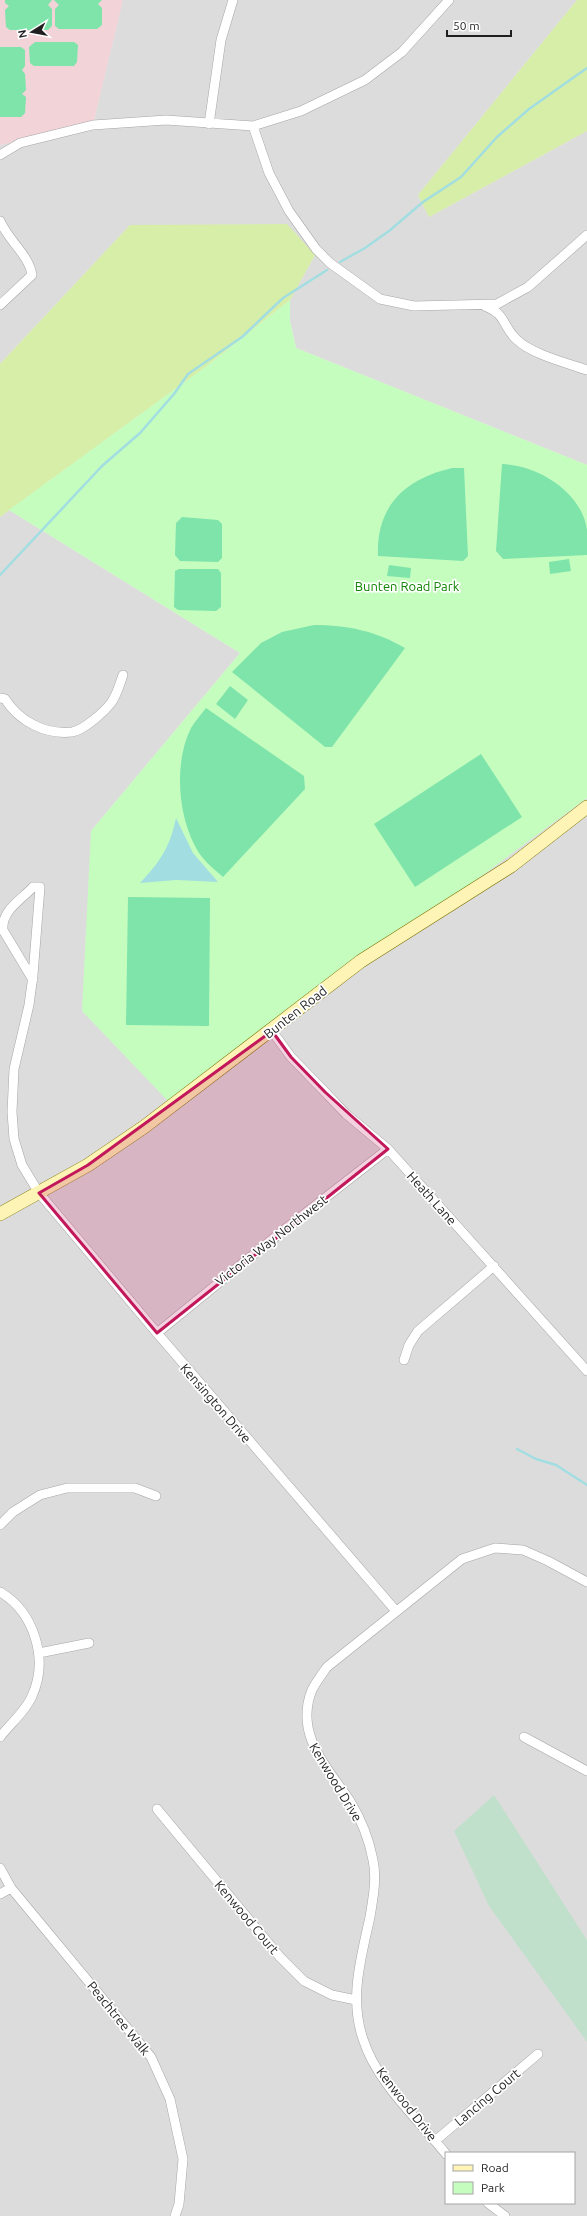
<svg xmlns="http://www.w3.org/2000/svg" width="587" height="2216" font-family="Ubuntu,sans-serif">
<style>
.residential{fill:#dddcdc;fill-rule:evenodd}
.commercial{fill:#f2d3d7}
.grass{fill:#d6eea8}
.wetland{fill:#c1e0cc}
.park{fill:#c5fdbf}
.pitch{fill:#7ee4aa}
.water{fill:#a2dee1}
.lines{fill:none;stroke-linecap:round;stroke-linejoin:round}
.stream{stroke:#a2dee1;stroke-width:2.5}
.street-casing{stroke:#a6a6a6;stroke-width:10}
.secondary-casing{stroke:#7c7300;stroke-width:14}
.street{stroke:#fff;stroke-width:9}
.secondary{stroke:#fdf4b6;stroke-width:13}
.marked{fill:#c2185b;fill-opacity:0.2;stroke:#c2185b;stroke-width:3;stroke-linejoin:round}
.labels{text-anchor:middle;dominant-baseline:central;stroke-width:3.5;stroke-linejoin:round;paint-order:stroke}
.park-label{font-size:13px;fill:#118604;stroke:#fff}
.street-label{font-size:13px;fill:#1f1f1f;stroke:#fff}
</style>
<rect width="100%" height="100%" fill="#f0eae5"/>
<path class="residential" d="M 123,0 L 577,0 L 418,195 L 429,217 L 587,131 L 587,465 L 296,348 L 290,321 L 290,300 L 315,255 L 130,225 L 0,364 L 0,145 L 93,124 Z
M 9,510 L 240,653 L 91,831 L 439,906 L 587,798 L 587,2216 L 0,2216 L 0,517 ZM 446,2153 L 574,2153 L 574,2203 L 446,2203 Z"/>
<path class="commercial" d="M 0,0 L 123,0 L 93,124 L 0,145 Z"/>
<path class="grass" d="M 577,0 L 587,0 L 587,131 L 429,217 L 418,195 Z
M 287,224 L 315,255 L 290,300 L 208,365 L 0,517 L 0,364 L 130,225 Z"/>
<path class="wetland" d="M 494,1795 L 587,1940 L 587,2042 L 489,1906 L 454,1831 Z"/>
<path class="park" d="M 290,300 L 290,321 L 296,348 L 587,465 L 587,798 L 319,996 L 168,1101 L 82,1011 L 91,831 L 240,653 L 9,510 L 208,365 Z"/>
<path class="pitch" d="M 5,0 L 52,0 L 48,5 L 52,9 L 52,26 L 48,30 L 10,30 L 6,27 L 5,10 L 9,6 L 5,3 Z
M 54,0 L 102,0 L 98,4 L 102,8 L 102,25 L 97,29 L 59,29 L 55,26 L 55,9 L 59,5 Z
M 35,42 L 74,42 L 78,45 L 77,62 L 74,66 L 34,66 L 30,63 L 29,47 Z
M 0,47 L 21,47 L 25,50 L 25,66 L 22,70 L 25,74 L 26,90 L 22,94 L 26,97 L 25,113 L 21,117 L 0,117 Z
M 502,464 C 538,465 582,492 587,530 C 587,538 587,547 587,555 L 503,559 L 496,551 Z
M 452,468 L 464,468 L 468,556 L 463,561 L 378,556 C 376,506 405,479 452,468 Z
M 182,517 L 218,520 L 222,524 L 222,558 L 218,562 L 180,561 L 175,555 L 176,523 Z
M 569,559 L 571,571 L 550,574 L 549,562 Z
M 389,565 L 411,568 L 410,578 L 387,576 Z
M 179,569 L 218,569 L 221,573 L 221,607 L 216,611 L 178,610 L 174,607 L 175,571 Z
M 314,625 C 347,625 376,631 405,648 L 332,747 L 325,747 L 232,672 L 261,643 L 282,632 Z
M 230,686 L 248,700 L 235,719 L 216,704 Z
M 206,708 L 304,776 L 305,789 L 223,877 C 215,870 205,862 199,853 C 178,820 173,764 191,728 C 195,721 201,715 206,708 Z
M 481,754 L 522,817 L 415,887 L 374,824 Z
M 128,897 L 210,898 L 209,1026 L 126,1025 Z"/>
<path class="water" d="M 176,818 L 193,853 L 218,882 L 176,880 L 140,883 C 160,862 170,847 176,818 Z"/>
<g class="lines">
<path class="stream" d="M 340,262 L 365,248 L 389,231 L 423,202 L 461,177 L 497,137 L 529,109 L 587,68
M 0,575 L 102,466 L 140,433 L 174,394 L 188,374 L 242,337 L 283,298 L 327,270
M 517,1449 L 536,1459 L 556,1465 L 587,1485"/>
<g class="street-casing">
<path id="street" d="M 209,124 L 221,40 L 233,0
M 253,126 L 269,173 L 289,211 L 316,249 L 330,263 L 380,299 L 414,306 L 497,304 L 528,287 L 587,235
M 0,155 L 20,143 L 93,125 L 166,120 L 253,126 L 301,111 L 365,80 L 402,52 L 449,0
M 0,221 C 8,240 29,255 32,275 L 0,305
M 485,306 C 507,315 501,324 516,339 C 531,354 566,363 587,370
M 0,698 L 5,699 C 19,721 45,735 72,732 C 84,730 104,712 111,703 C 117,695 120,683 123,675
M 33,980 L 3,930 C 1,911 21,900 33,887 L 40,887 L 33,975 L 29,1005 L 14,1069 L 12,1112 L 14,1139 L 22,1165 L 39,1193 L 157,1333 L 396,1611
M 272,1031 L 291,1057 L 325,1092 L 346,1114 L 388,1149 L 587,1371
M 157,1333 L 280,1233 L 388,1149
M 404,1360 L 409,1345 L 418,1331 L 494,1266
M 0,1525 L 13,1512 L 40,1495 L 67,1488 L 135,1488 L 156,1496
M 0,1592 C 34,1612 49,1659 32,1696 C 26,1711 10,1724 0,1737
M 39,1653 L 89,1643
M 524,1737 L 587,1771
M 157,1809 L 280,1957 L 304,1981 L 332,1995 L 356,2000
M 0,1868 L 11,1888 L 151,2057 L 170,2099 L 183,2159 L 179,2204 L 175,2216
M 0,1894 L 11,1888
M 435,2141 L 538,2054
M 446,2154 C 417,2118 377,2083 363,2039 C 349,1998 361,1958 370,1917 C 373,1898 377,1879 373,1860 C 369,1839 361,1819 350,1801 C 327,1767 294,1734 312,1690 C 316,1682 322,1674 327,1667 L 462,1559 L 495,1548 L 523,1550 L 548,1561 L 587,1582
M 488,2203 L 505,2216"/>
</g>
<g class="secondary-casing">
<path id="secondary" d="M 0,1214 L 88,1165 L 144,1127 L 361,961 L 511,866 L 587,807"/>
</g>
<use href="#street" class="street"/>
<use href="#secondary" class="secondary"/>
</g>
<path class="marked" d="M 272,1031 L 291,1057 L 325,1092 L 388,1149 L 157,1333 L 39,1193 L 88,1165 Z"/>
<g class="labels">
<g class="park-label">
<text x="407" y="586">Bunten Road Park</text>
</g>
<g class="street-label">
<text transform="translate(295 1012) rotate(-38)">Bunten Road</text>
<text transform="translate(432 1198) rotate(48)">Heath Lane</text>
<text transform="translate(271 1240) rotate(-38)">Victoria Way Northwest</text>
<text transform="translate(216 1403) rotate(49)">Kensington Drive</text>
<text transform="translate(336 1782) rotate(59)">Kenwood Drive</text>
<text transform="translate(247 1917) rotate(50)">Kenwood Court</text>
<text transform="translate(119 2018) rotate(51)">Peachtree Walk</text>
<text transform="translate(487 2097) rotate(-40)">Lancing Court</text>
<text transform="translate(407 2104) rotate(52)">Kenwood Drive</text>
</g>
</g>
<rect x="445" y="2152" width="130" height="52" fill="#ffffff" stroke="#a5a5a5"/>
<rect x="453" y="2165" width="20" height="6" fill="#fdf4b6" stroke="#a5a5a5"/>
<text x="481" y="2172" font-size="12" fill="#1f1f1f">Road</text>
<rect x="453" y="2182" width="20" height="12" fill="#c5fdbf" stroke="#a5a5a5"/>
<text x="481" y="2192" font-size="12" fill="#1f1f1f">Park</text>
<g transform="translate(32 32) rotate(259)" stroke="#ffffff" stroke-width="3" paint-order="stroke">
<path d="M0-3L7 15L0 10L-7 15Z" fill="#1f1f1f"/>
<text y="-6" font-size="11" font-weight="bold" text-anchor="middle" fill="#1f1f1f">N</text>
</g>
<path d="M447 30v6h64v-6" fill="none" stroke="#1f1f1f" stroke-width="2"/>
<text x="453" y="30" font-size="12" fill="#1f1f1f" stroke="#ffffff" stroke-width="3" paint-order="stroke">50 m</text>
</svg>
